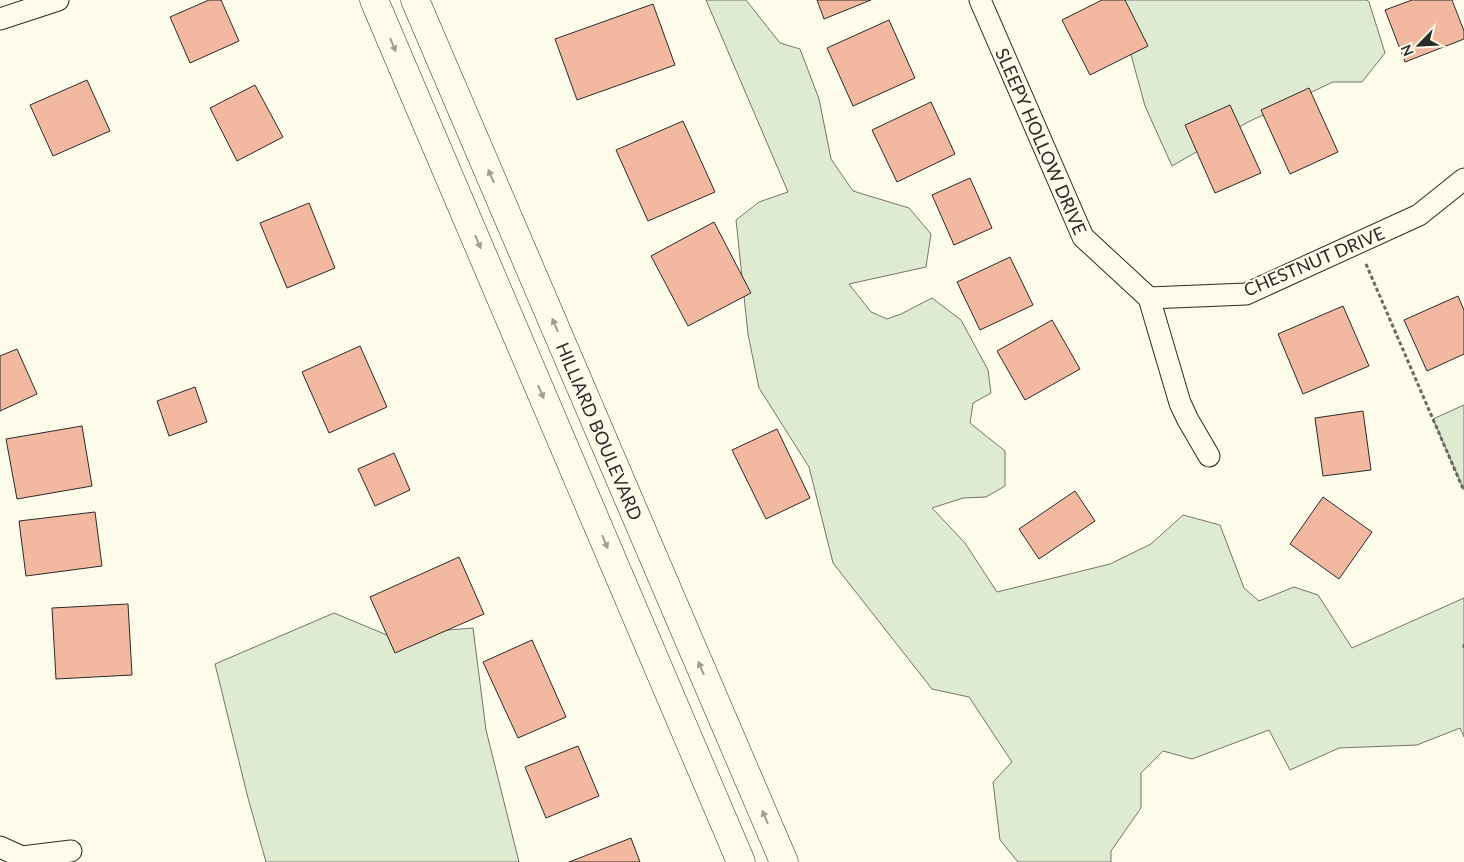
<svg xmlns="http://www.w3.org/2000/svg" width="1464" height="862" font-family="Lato,sans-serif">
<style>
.green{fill:#deebd1;stroke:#74746e}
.building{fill:#f2b8a0;stroke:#2b2b2b}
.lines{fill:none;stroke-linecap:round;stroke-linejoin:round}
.street-casing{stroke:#2b2b2b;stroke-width:23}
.secondary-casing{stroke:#2b2b2b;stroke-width:29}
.path{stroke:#6a6964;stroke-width:3;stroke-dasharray:4 2.5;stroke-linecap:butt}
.street{stroke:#fdfbea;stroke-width:21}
.secondary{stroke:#fdfbea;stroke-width:28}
.oneway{fill:#9e9d94}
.labels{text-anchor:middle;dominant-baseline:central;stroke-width:4;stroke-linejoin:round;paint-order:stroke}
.street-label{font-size:18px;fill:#2b2b2b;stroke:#fdfbea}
</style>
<rect width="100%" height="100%" fill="#fdfbea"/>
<path class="green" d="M 706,0 L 746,0 L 780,43 L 800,49 L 819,99 L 831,159 L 853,191 L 909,208 L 931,234 L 926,267 L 849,284 L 871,312 L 887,319 L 901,314 L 932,298 L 961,320 L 988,370 L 991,393 L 973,403 L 970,423 L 1005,451 L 1005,486 L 986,497 L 963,498 L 932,508 L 965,543 L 997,592 L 1110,564 L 1151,544 L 1183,515 L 1220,525 L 1244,588 L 1259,601 L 1294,587 L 1318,595 L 1352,648 L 1464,598 L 1464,737 L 1460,728 L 1417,745 L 1339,748 L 1290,770 L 1269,730 L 1192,759 L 1163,751 L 1141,773 L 1141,808 L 1111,851 L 1111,862 L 1018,862 L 1000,840 L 993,782 L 1012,762 L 969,697 L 932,689 L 833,563 L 809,467 L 759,388 L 748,334 L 736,220 L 759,202 L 788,192 Z
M 1116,0 L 1367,0 L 1369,2 L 1385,53 L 1362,82 L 1333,82 L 1248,122 L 1172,166 L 1145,106 Z
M 1464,405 L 1464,490 L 1433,419 Z
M 334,613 L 387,635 L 473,628 L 486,730 L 519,862 L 266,862 L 248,798 L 215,664 Z"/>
<path class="building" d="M 209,0 L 221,0 L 239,41 L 190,63 L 170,17 Z
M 817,0 L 871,0 L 824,19 Z
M 1102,0 L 1125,0 L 1148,46 L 1090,75 L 1062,20 Z
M 1412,0 L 1452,0 L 1464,31 L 1464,39 L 1405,62 L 1385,10 Z
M 653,4 L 675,65 L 577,100 L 555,39 Z
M 889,20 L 915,78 L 853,106 L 827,48 Z
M 87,80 L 110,131 L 53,156 L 30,105 Z
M 255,85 L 283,137 L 237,161 L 210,108 Z
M 1309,88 L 1338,152 L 1290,174 L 1261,110 Z
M 931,102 L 955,154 L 897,182 L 872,130 Z
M 1230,105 L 1261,173 L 1215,193 L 1185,125 Z
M 683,121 L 715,192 L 648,221 L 616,150 Z
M 970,178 L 992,228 L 954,245 L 932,195 Z
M 309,203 L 335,268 L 287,288 L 260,223 Z
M 714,222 L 751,293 L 688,326 L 651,256 Z
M 1010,257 L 1033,305 L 980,330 L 957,282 Z
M 1458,296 L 1464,310 L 1464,354 L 1427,371 L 1404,320 Z
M 1343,306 L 1369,366 L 1303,394 L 1278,334 Z
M 1052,320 L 1080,369 L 1025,400 L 997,351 Z
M 360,346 L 387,407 L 329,433 L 302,372 Z
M 17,349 L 37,394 L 0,411 L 0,356 Z
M 195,387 L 207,422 L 169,436 L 157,401 Z
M 1363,411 L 1371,470 L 1323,476 L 1315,418 Z
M 82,426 L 92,486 L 17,499 L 6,439 Z
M 777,429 L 810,498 L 766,519 L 732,450 Z
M 394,453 L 410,490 L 375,506 L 358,469 Z
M 1075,491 L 1095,521 L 1039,559 L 1019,529 Z
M 1323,497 L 1372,532 L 1339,579 L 1290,544 Z
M 95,512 L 102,566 L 26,576 L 19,521 Z
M 459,557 L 484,614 L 395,653 L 370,597 Z
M 128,604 L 132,675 L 56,679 L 52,608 Z
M 532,640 L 566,717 L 518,738 L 483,662 Z
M 578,746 L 599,796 L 546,818 L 525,767 Z
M 631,838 L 640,862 L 569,862 Z"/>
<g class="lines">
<g class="street-casing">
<g id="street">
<path id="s1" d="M 980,0 L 1083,237 L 1149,298 L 1180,403 L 1188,420 L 1209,456"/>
<path d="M 0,19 L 58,0"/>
<path d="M 1149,298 L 1246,294 L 1419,215 L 1464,179"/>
<path d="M 0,847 L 22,857 L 71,851"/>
</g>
</g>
<g class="secondary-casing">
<g id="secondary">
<path d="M 374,0 L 741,862"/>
<path id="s2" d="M 415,0 L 784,862"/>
</g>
</g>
<path class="path" d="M 1366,264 L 1464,491
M 1464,644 L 1464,648"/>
<use href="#street" class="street"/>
<use href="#secondary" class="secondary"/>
</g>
<defs><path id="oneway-solid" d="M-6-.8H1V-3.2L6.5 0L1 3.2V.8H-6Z" transform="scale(1.25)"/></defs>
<g class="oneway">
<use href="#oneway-solid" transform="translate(393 45) rotate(67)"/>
<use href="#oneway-solid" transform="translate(491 176) rotate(-113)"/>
<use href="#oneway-solid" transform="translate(478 242) rotate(67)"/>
<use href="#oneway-solid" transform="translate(555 325) rotate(-113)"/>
<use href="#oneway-solid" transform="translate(541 392) rotate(67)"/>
<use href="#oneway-solid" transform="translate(605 542) rotate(67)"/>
<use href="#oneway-solid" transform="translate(701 668) rotate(-113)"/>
<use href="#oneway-solid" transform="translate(765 817) rotate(-113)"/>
</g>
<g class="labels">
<g class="street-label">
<text stroke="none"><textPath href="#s1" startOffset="154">SLEEPY HOLLOW DRIVE</textPath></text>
<text transform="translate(1314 261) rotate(-23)">CHESTNUT DRIVE</text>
<text stroke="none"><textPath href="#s2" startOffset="469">HILLIARD BOULEVARD</textPath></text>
</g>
</g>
<g transform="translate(1419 45) rotate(246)" stroke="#fdfbea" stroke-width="4" paint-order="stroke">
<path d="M0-4L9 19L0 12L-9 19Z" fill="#2b2b2b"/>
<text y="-8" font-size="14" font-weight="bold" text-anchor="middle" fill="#2b2b2b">N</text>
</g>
</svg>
